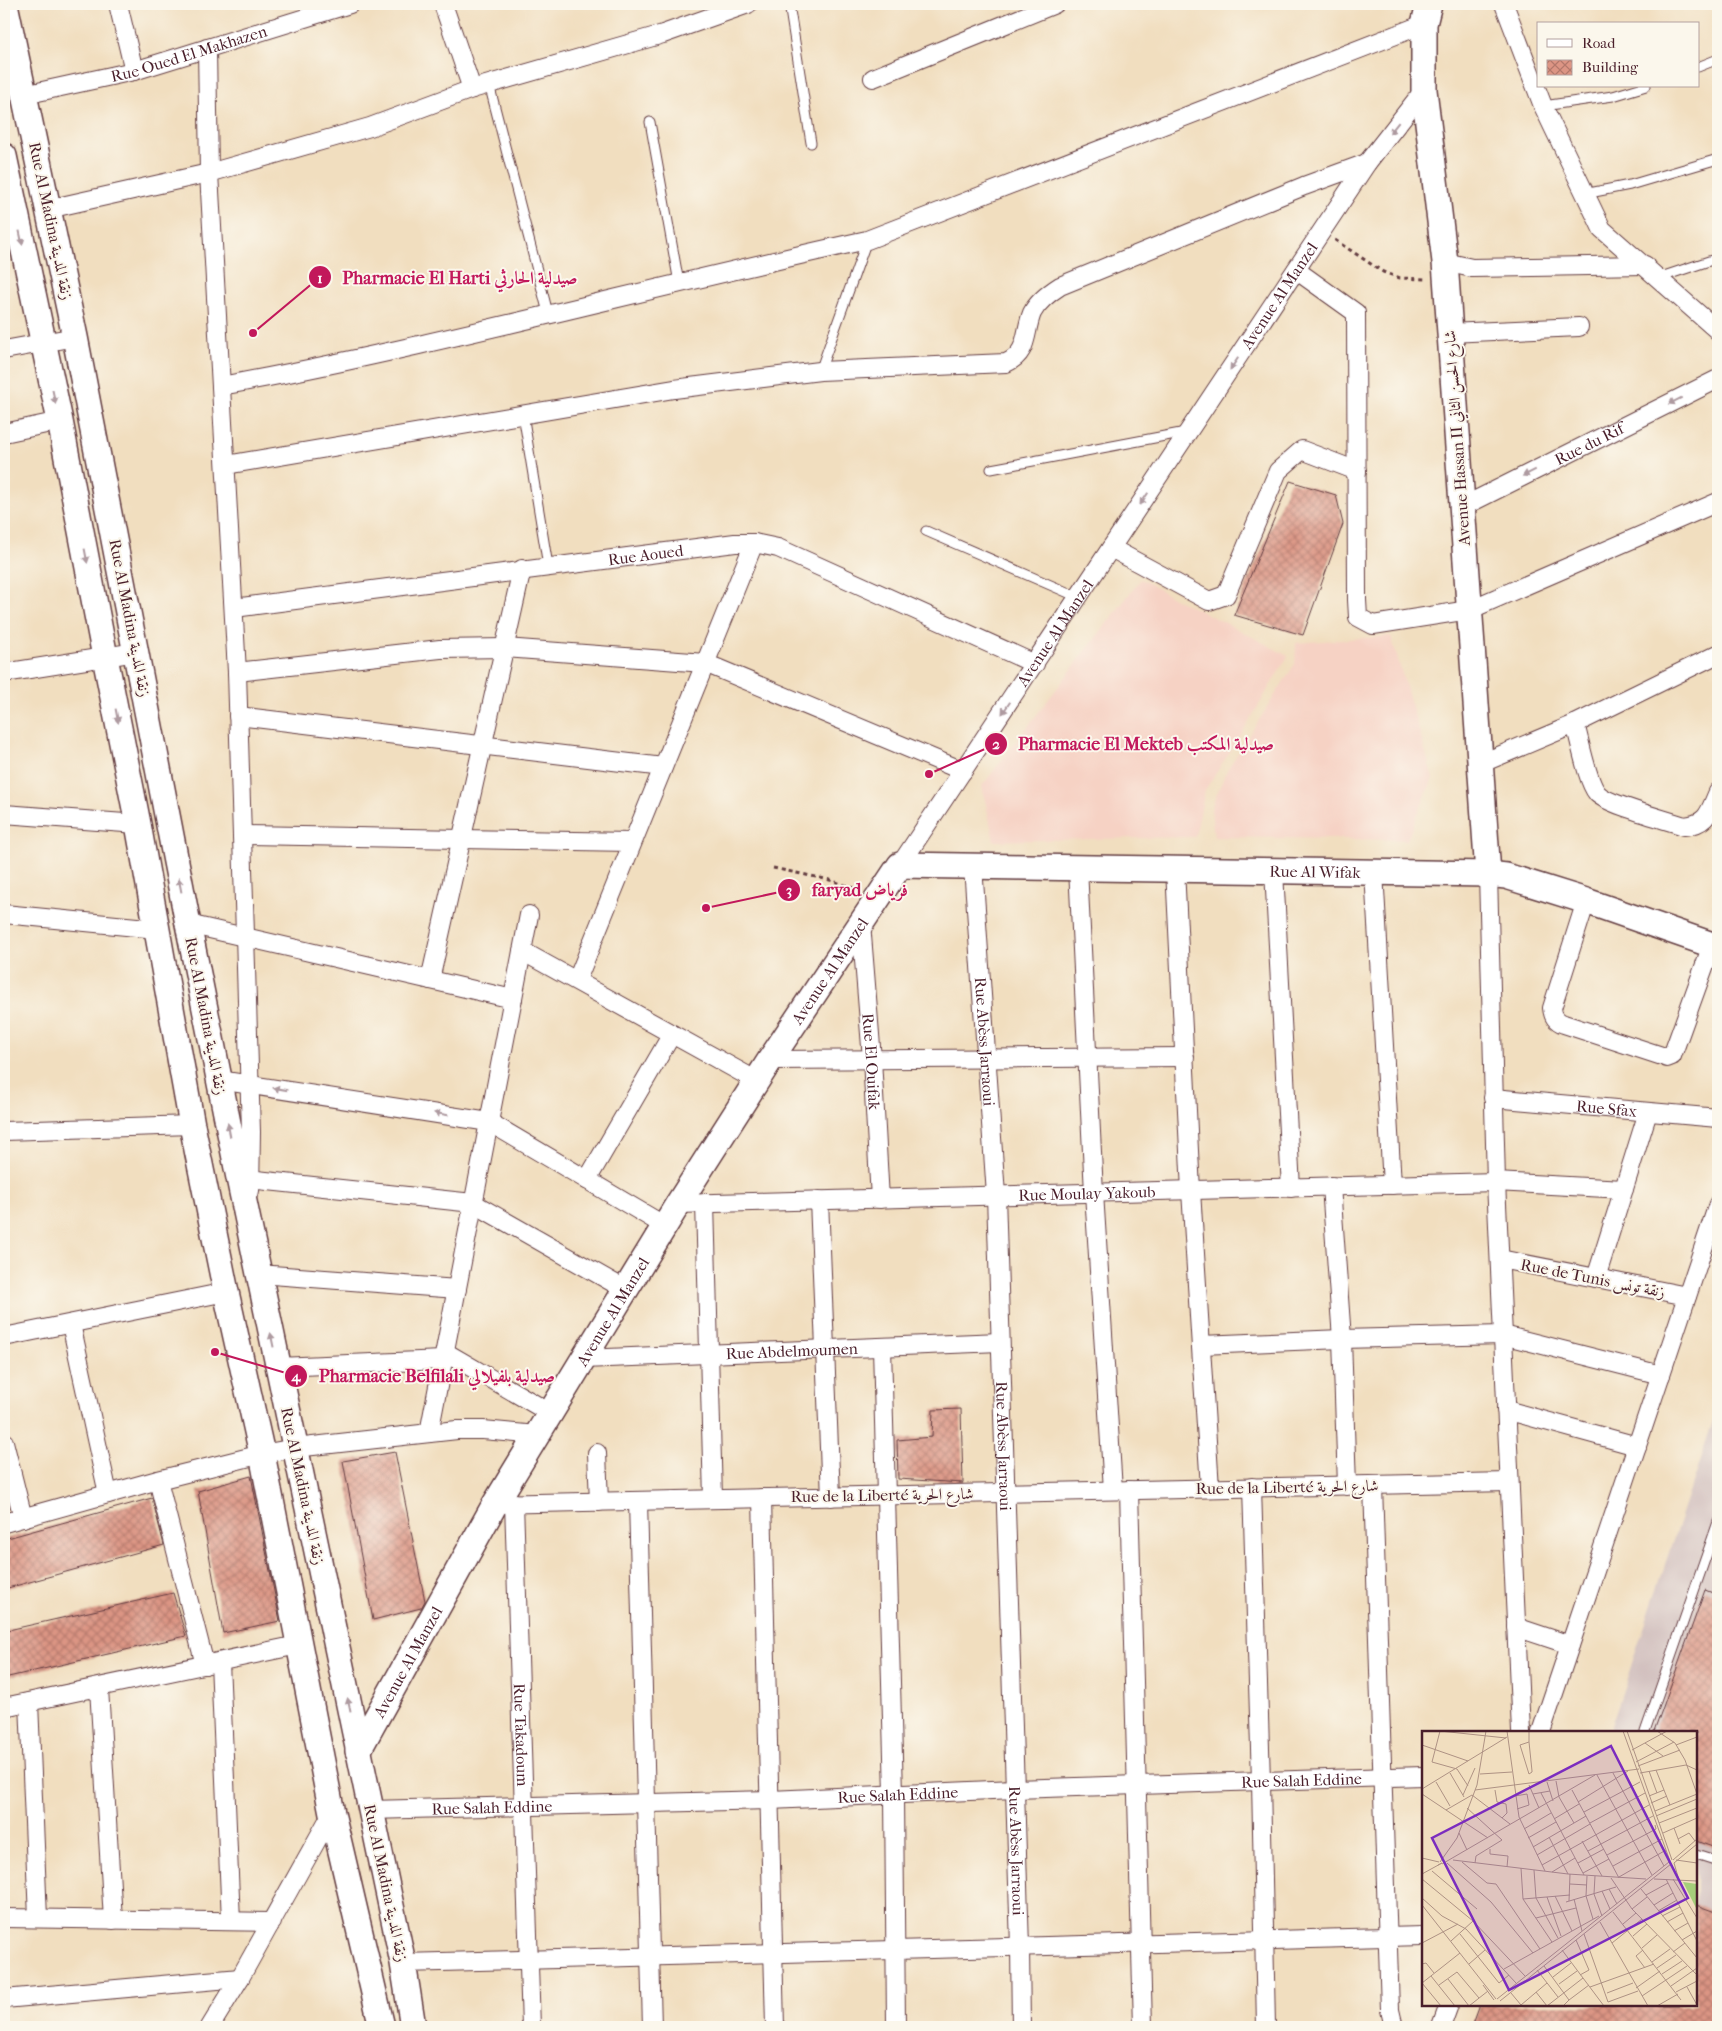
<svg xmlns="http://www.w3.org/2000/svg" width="1722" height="2031" font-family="'IM FELL French Canon',Amiri,serif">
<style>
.built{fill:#f6d2c4}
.industrial{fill:#d1bfbe}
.building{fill:url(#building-cross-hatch)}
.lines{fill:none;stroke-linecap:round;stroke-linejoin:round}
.lane-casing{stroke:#633c41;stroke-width:11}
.street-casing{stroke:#633c41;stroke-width:20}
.secondary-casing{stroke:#633c41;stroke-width:28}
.path{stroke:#633c41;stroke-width:3;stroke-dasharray:4 4;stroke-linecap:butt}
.lane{stroke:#fff;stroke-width:9}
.street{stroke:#fff;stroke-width:18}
.secondary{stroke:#fff;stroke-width:25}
.oneway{fill:#ae9aa0}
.labels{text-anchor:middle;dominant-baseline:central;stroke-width:4;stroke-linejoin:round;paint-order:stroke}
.street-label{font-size:16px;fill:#4a1f2b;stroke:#fbf7ec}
.inset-road{fill:none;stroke:#ae9284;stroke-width:1}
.view{fill:#7b2cbf;fill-opacity:0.15;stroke:#7b2cbf;stroke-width:2.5}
.inset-edge{fill:none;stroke:#4a1f2b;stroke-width:2.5}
.leader{fill:none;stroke:#c2185b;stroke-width:2}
.callout-dot{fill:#c2185b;stroke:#fbf7ec;stroke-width:2}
.mark-label{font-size:15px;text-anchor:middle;font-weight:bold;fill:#fff}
.callout-label{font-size:18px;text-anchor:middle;font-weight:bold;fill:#c2185b;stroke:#fbf7ec;stroke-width:4;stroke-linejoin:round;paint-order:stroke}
</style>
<defs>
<pattern id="building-cross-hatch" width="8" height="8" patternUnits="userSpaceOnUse" patternTransform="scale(1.25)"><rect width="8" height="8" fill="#dc9584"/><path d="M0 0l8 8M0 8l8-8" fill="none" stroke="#b4796c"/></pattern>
</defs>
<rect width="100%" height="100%" fill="#fbf7ec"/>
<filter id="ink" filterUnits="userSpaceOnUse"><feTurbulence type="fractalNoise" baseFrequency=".02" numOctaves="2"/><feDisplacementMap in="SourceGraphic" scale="10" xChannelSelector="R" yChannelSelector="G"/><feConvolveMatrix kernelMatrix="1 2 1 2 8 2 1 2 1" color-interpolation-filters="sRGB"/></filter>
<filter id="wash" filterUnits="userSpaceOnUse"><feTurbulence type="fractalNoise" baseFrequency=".0096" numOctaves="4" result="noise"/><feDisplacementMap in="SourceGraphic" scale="20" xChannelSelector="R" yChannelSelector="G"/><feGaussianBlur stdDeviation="1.12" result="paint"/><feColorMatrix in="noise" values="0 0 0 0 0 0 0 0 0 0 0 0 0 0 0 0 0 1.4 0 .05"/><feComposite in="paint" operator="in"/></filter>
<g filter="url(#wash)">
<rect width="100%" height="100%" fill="#f1debf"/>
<path class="built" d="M 1141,579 L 1179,601 L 1224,622 L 1288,656 L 1244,730 L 1205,790 L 1195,837 L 994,841 L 982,786 Z
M 1391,636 L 1433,778 L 1407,840 L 1214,837 L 1211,808 L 1227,770 L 1295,664 L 1296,643 Z"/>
<path class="industrial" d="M 1718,1406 L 1718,2027 L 1483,2027 L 1490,2005 L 1696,2005 L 1696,1732 L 1609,1732 Z"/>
<g id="blocks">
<path class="building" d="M 1290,481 L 1336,495 L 1343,524 L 1303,635 L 1234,615 Z
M 961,1409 L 963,1483 L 898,1479 L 897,1440 L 932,1437 L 933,1410 Z
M 395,1452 L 425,1601 L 421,1608 L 373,1620 L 343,1461 Z
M 251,1476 L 280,1621 L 223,1633 L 198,1491 Z
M 152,1498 L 164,1545 L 4,1589 L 4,1539 Z
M 1705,1590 L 1718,1595 L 1718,1849 L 1696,1841 L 1696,1732 L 1654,1732 Z
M 173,1593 L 186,1636 L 4,1678 L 4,1631 Z
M 1696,1905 L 1718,1913 L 1718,2027 L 1471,2027 L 1479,2005 L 1696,2005 Z"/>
</g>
</g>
<g filter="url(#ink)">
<use href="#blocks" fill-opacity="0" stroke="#633c41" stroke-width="1"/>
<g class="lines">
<g class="lane-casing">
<path id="lane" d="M 789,4 L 811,143
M 1698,67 L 1718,59
M 489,84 L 548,313
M 1543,106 L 1613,96 L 1646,86
M 650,122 L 679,283
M 1584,194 L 1630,185 L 1718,159
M 1658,278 L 1718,258
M 820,371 L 867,240
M 523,414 L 548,566
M 991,469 L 1186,432
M 926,531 L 1078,597
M 1645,1732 L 1718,1522
M 1696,1855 L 1718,1862"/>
</g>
<g class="street-casing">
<g id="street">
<path d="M 118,4 L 134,71"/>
<path d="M 443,4 L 472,89"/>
<path d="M 1504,4 L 1543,106 L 1602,229 L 1718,331"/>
<path d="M 207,48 L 209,173 L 237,672 L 251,1132 L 250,1191"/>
<path d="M 873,78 L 1055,4"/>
<path id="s1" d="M 24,95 L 134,71 L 350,4"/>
<path d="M 48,209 L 209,173 L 370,127 L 472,89 L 663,34 L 748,4"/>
<path d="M 1445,262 L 1472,268 L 1645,265"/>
<path d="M 1296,270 L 1356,313 L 1357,600 L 1358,617 L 1373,625 L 1469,610 L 1718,502"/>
<path d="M 1449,333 L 1579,327"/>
<path d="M 4,350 L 75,337"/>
<path d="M 221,386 C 438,346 651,287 867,240 L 1424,24"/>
<path d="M 4,433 L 60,421"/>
<path d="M 226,465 L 674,389 L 820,371 L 1006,363 C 1029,353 1024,333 1032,313 C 1038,301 1049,293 1060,286 L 1304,186 L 1367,163"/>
<path id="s2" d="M 1462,507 L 1718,379"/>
<path d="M 1111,548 L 1209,601 L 1226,595 L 1278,471 L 1302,450 L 1357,471"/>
<path id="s3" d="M 234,608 L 735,543 L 754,543 L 778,548 L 1035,664"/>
<path d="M 237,672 L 440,649 L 505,648 L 705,663 L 963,771"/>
<path d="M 4,673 L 136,652"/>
<path d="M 238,716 L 663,767"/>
<path d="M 1575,724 C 1580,741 1587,781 1597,793 C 1605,804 1668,820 1684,826 C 1708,824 1709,812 1718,792"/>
<path d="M 1482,763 L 1575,724 L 1718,654"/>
<path d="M 4,814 L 138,824"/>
<path d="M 242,835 L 632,842"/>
<path id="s4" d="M 900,865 L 1367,163 L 1424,90"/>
<path id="s5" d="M 973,866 L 996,1195 L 1020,1947 L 1021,2027"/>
<path d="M 1078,868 L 1094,1193 L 1113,1490"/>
<path d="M 1175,869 L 1191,1191 L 1210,1488"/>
<path d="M 1274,871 L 1291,1188"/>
<path d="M 1374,872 L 1392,1185"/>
<path d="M 1488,874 L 1496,1182 L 1521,1732"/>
<path d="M 1586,901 L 1552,1008 C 1553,1017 1556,1021 1564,1024 L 1662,1056 L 1667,1058 L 1672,1056 L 1712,945"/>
<path d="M 4,914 L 157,929"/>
<path id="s6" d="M 861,923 L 872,1059 L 880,1199"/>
<path d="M 188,924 L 513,999"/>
<path d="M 522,951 L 757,1081"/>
<path d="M 430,980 L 522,569"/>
<path d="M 577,980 L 754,543"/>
<path d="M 770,1060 L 1185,1057"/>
<path d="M 219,1080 L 489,1122 L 665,1226"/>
<path id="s7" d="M 1493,1098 L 1718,1118"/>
<path d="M 4,1131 L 192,1125"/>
<path d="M 239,1178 L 473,1203 L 626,1290"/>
<path d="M 587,1180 L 672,1034"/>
<path d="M 1331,1186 L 1342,1339 L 1347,1486"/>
<path d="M 819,1200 L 831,1497"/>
<path d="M 705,1203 L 713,1499"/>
<path id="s8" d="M 678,1204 L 1496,1182 L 1624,1189"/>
<path d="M 1500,1259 L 1687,1296"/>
<path d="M 259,1274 L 457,1289"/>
<path d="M 1596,1278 L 1648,1112"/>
<path d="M 71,1324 L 108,1494"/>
<path d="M 4,1337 L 226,1292"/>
<path d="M 1201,1345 L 1342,1339 L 1503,1335 L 1661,1375"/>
<path d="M 882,1347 L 894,1794 L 896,2027"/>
<path d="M 445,1352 L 550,1413"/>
<path id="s9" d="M 583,1359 L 1000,1342"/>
<path d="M 278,1367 L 443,1360"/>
<path d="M 1506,1410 L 1637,1446"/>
<path d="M 429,1433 L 529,915"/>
<path d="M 4,1442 L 23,1518"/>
<path d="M 597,1453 L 599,1502"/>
<path d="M 158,1480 L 205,1665"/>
<path d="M 1373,1485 L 1390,2010 L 1394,2027"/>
<path d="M 1252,1487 L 1261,1781 L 1266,2027"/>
<path d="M 1129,1490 L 1143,2027"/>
<path d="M 762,1498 L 775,2027"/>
<path d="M 638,1501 L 652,2027"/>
<path id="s10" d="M 514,1503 L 531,2027"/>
<path d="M 495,1504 L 1509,1482"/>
<path d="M 4,1523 L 158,1480 L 262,1454 L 295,1448 L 457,1430 L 483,1430 L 537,1435"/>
<path d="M 1516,1627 L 1570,1645"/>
<path d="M 220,1662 L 231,1921"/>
<path d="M 99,1688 L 113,1920"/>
<path d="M 29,1702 L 38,1918"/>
<path d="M 4,1707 L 298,1645"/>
<path d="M 1541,1732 L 1718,1204"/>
<path id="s11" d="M 370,1810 L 770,1800 L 1014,1789 L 1423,1776"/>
<path d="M 4,1918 L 272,1922"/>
<path d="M 403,1963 L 1423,1936"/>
<path d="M 4,1999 L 240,1978"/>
<path d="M 210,2027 L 240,1978 L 332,1813"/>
<path d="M 1441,2027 L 1449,2005"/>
</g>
</g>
<g class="secondary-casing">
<g id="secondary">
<path d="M 5,4 L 75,337 L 188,924 L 239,1178 L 403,1963 L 413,2027"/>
<path d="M 1429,4 L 1424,24 L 1424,90 L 1445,262 L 1488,874"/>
<path d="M 4,156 L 60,421 L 105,657 L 138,824 L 192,1125 L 226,1292 L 262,1454 L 332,1813 L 382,2027"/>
<path id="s12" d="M 358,1751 L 495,1504 L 537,1435 L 678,1204 L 770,1060 L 900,865 L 1488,874 L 1506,876 L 1586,901 L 1718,947"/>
</g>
</g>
<path class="path" d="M 1335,240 L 1383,272 L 1400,278 L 1425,279
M 773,868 L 830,880 L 859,890"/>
<use href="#lane" class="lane"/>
<use href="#street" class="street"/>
<use href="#secondary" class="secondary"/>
</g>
<defs><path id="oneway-solid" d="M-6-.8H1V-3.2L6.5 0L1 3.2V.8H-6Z" transform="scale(1.25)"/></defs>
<g class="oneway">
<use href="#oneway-solid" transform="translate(1394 128) rotate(128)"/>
<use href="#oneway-solid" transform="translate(21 238) rotate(78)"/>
<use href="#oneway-solid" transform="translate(1234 364) rotate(124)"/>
<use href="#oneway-solid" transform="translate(54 397) rotate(78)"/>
<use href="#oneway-solid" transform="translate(1675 401) rotate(154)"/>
<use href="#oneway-solid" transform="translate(1529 473) rotate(154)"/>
<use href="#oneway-solid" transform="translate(1144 499) rotate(124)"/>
<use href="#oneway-solid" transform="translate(86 556) rotate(79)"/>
<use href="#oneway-solid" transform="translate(1006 708) rotate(124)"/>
<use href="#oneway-solid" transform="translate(117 716) rotate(79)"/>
<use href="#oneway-solid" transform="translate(180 885) rotate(-101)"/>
<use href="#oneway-solid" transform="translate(280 1089) rotate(-171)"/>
<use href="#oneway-solid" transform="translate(441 1114) rotate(-171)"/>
<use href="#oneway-solid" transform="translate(229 1130) rotate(-101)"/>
<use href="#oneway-solid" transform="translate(272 1340) rotate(-102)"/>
<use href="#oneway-solid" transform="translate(349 1705) rotate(-102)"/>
</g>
</g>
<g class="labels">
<g class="street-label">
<text stroke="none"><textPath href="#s1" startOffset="170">Rue Oued El Makhazen</textPath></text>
<text transform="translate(51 221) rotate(78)">Rue Al Madina زنقة المدينة</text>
<text stroke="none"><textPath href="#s4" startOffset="684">Avenue Al Manzel</textPath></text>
<text transform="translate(1457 438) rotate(-94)">Avenue Hassan II شارع الحسن الثاني</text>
<text stroke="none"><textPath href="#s2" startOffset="142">Rue du Rif</textPath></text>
<text stroke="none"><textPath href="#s3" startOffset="415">Rue Aoued</textPath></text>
<text transform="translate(130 618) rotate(79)">Rue Al Madina زنقة المدينة</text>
<text stroke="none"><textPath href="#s4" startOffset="279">Avenue Al Manzel</textPath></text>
<text stroke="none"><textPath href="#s12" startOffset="1454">Rue Al Wifak</textPath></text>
<text stroke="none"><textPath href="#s12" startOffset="912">Avenue Al Manzel</textPath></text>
<text transform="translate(206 1016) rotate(79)">Rue Al Madina زنقة المدينة</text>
<text stroke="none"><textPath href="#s5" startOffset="176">Rue Abèss Jarraoui</textPath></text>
<text stroke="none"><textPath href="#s6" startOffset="139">Rue El Ouifak</textPath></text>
<text stroke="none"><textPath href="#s7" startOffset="114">Rue Sfax</textPath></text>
<text stroke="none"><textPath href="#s8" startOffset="409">Rue Moulay Yakoub</textPath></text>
<text transform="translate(1593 1278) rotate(11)">Rue de Tunis زنقة تونس</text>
<text stroke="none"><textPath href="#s12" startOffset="508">Avenue Al Manzel</textPath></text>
<text stroke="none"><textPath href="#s9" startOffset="209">Rue Abdelmoumen</textPath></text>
<text stroke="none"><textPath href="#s5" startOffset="581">Rue Abèss Jarraoui</textPath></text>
<text transform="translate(303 1486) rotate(78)">Rue Al Madina زنقة المدينة</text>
<text transform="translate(1287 1487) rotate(-1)">Rue de la Liberté شارع الحرية</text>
<text transform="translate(882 1495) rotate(-1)">Rue de la Liberté شارع الحرية</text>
<text stroke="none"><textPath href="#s12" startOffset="102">Avenue Al Manzel</textPath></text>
<text stroke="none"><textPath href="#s10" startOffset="232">Rue Takadoum</textPath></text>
<text stroke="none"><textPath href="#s11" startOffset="932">Rue Salah Eddine</textPath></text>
<text stroke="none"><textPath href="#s11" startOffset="528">Rue Salah Eddine</textPath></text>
<text stroke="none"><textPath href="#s11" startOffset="122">Rue Salah Eddine</textPath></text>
<text stroke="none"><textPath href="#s5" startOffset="986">Rue Abèss Jarraoui</textPath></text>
<text transform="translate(386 1883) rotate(78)">Rue Al Madina زنقة المدينة</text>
</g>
</g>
<g transform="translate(1422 1731)">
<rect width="275" height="275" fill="#f1debf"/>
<path d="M 261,151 L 275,153 L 275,179 Z" fill="#a5ce7a"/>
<path class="inset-road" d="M 18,0 L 10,31 L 35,38 L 46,55M 18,0 L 84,7M 85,0 L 97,86 L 123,140M 107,0 L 107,11 L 110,40 L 110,41 L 107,43 L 98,14 L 107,11M 201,0 L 248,130M 205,0 L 250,129M 235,0 L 253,12 L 263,29 L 275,63M 223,12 L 241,25M 0,14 L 46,30M 254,14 L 275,6M 210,19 L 245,0M 214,31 L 252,11M 216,35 L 258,19M 234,39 L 248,74M 227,40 L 235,62M 28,42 L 42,66M 191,42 L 242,135M 218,42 L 264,34 L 275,39M 58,43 L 90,41M 175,44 L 230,144M 134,50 L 137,66 L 152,92M 14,51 L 28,75M 125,51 L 131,70M 107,54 L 117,77M 0,58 L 85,6M 53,59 L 217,38M 73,59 L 75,71 L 84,73 L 85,82 L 80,87M 150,59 L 197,147M 119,62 L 162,144M 0,63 L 66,107M 111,63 L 128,60M 41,64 L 53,37M 93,65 L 105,63 L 107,74 L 95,78M 227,65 L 242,59M 156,71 L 206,40M 229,72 L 245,65M 45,77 L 80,109 L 54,125 L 53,132M 24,79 L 50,64 L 88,93M 233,80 L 275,63M 162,81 L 218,51M 234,85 L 275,68M 132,88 L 157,73M 168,92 L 223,62M 237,92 L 275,77M 252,97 L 258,113M 102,98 L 129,82M 37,102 L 45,119M 241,102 L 275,87M 127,106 L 146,143M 106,107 L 134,91M 256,108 L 267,102 L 273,110M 160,110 L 180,145M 111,116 L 164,85M 68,118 L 68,123 L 86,125 L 85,136M 166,120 L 231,85M 115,124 L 168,93M 185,124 L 234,98 L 233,94M 0,127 L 17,131M 31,129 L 146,143 L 224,148M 251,129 L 275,108M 254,129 L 275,132M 18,131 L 35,107 L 55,54 L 64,0M 40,131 L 65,152 L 74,153 L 118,218M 25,132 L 69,171 L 111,222M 156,132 L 182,118M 252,132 L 257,149M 252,132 L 275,113M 20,133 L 173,44M 120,134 L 227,74M 191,135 L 240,108M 99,137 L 101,168 L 130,211M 112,139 L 114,167 L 136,207M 10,140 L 55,178M 130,141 L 153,127M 161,142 L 187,128M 0,143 L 20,132 L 16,134M 165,145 L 164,165 L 171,188M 173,145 L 172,163 L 180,185M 197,146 L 244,119M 189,147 L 210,178 L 275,244M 0,148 L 51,190 L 103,245M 232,148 L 275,150M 244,148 L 275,210M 251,148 L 275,187M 148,153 L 165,154M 187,158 L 195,173M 219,158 L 275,227M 180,160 L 188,178M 224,164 L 246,152M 133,165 L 150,200M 125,166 L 139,205M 0,167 L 20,185 L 44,198 L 94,252M 101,168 L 148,164M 152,168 L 160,200M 147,170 L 148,143M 144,171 L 194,156M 0,174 L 74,268M 232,174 L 251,162M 210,178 L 225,166M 236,180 L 255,169M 191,181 L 259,269M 240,185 L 258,176M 114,187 L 154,177M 178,191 L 226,275M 245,191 L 261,182M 201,193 L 214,182M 252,200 L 266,192M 38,203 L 77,252 L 87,244M 162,203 L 186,271 L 216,260M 211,205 L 225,193M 154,209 L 167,239 L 158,244M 260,209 L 275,200M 29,210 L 51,190M 0,212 L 36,193M 190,212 L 220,188M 220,217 L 235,204M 140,219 L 182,275M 221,219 L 214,225 L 223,237M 251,221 L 263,212M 230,231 L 248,218M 0,233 L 4,232 L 12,242M 47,233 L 63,219M 122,235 L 147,269 L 141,275M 235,237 L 254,224M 82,238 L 177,185M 115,239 L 136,266M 240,243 L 260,230M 9,245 L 33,275M 131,246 L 149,232M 26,248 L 47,275 L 66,260M 0,252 L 38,222M 0,252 L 19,275M 137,253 L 155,240M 17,254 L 35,241 L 57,267M 61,254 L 72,269M 249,255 L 275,237M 168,256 L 232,233M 265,256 L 275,274M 214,257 L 238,240M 114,261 L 125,275 L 161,247M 254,261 L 275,250M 89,262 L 99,274M 185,262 L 211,252M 220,265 L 265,235M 75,268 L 247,131M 147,269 L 167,254M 78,270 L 249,133M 99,274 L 125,252M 235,275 L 256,263"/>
<path class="view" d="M 189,15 L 266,167 L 87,259 L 10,107 Z"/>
<rect width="275" height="275" class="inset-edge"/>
</g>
<path class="leader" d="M253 333L320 277M929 774L996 744M706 908L789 890M215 1352L296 1376"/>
<g class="callout-dot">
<circle cx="253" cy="333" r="5"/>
<circle cx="929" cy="774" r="5"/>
<circle cx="706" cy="908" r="5"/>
<circle cx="215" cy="1352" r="5"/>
<circle cx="320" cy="277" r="12"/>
<circle cx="996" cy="744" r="12"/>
<circle cx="789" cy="890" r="12"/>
<circle cx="296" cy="1376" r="12"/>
</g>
<g class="mark-label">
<text x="320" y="283">1</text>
<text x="996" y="749">2</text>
<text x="789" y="895">3</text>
<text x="296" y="1381">4</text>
</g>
<g class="callout-label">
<text x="460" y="284">Pharmacie El Harti صيدلية الحارثي</text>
<text x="1146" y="750">Pharmacie El Mekteb صيدلية المكتب</text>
<text x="860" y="896">faryad فرياض</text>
<text x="437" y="1382">Pharmacie Belfilali صيدلية بلفيلالي</text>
</g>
<rect width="1722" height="2031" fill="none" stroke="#fbf7ec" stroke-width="20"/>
<rect x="1537" y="22" width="162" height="65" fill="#fbf7ec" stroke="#b4a19f"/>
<rect x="1547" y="39" width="25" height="8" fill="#ffffff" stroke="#b4a19f"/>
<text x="1582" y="48" font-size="15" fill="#4a1f2b">Road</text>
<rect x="1547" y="60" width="25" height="15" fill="url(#building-cross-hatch)" stroke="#b4a19f"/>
<text x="1582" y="72" font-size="15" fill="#4a1f2b">Building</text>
</svg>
